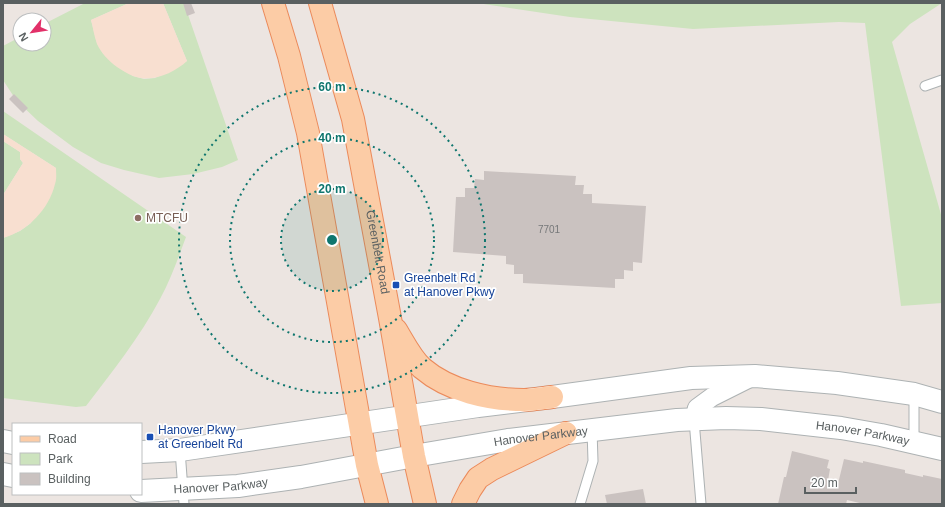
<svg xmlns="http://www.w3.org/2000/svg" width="945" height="507" font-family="Helvetica,sans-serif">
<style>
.green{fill:#cde3be}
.sand{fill:#f8dfd0}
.building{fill:#cac2c0}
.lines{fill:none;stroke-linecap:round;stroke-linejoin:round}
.service-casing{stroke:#adb2b3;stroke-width:11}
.minor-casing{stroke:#adb2b3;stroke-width:20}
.tertiary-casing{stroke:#adb2b3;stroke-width:24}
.primary-casing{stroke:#eb8a5b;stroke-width:24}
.service{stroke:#fff;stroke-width:9}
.minor{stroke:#fff;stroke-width:18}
.tertiary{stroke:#fff;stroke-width:22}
.primary{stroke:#fccca6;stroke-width:22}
.ring{fill:none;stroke:#0f766e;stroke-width:2;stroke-dasharray:2 4}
.education-dot{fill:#8d6e63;stroke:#fff;stroke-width:1.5}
.transit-dot{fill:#1a4fb4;stroke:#fff;stroke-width:1.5}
.labels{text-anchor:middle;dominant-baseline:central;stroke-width:3.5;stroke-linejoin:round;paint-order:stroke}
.number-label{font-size:10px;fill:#767879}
.education-label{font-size:12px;fill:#785e54;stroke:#fff;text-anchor:start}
.street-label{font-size:12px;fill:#5a6061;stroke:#fff}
.transit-label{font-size:12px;fill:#164399;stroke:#fff;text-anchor:start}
.centre{fill:#0f766e;stroke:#fff;stroke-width:2}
.ring-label{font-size:12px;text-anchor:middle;font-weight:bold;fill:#0f766e;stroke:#fff;stroke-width:3.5;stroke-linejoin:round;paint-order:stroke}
</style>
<rect width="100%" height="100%" fill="#ece5e1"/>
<path class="green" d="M 85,3 L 129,3 L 91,20 L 97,43 L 103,53 L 133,76 L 144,79 L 155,78 L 187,61 L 163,3 L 184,3 L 238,160 L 222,167 L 193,174 L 159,178 L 124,170 L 101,163 L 73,147 L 38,121 L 16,100 L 3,80 L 3,46 L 20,37 L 20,44 L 44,44 L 44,24 Z
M 477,3 L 942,3 L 910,24 L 892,42 L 942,218 L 942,303 L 901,306 L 865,23 L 839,22 L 693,29 L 570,17 Z
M 3,111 L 186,237 C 178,258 171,279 160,299 C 140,337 112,372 86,406 L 76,407 L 3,398 L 3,238 L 20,231 L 31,223 L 56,168 L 3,134 Z
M 3,141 L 20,152 L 20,159 L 23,163 L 3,195 Z"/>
<path class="sand" d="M 129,3 L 163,3 L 187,61 C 174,73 152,83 133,76 C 128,74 122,70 117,67 C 109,61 101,53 97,44 C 94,36 93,27 91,20 Z
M 3,134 L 56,168 C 56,173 57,179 55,184 C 49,209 28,231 3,238 L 3,195 L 23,163 L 20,159 L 20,152 L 3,141 Z"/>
<path class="building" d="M 183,3 L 191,3 L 195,13 L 187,16 Z
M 14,94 L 28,108 L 23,113 L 9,99 Z
M 484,171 L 576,176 L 575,185 L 584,185 L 583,194 L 592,194 L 592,203 L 646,206 L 642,263 L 633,262 L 633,271 L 624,270 L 624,279 L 615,279 L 615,288 L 523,283 L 523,274 L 514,274 L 514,265 L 506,264 L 506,256 L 453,252 L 456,197 L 465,197 L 465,188 L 474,188 L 475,179 L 484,180 Z
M 792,451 L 829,460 L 827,468 L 830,469 L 827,486 L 837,488 L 844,459 L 863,463 L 863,461 L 905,470 L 905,473 L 923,477 L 923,475 L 942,479 L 942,504 L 864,504 L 847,500 L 846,504 L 778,504 L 784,477 L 786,477 Z
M 643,489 L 646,504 L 607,504 L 605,495 Z"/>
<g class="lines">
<g class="service-casing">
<path id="service" d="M 925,86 L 942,80
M 914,394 L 914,442
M 694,420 L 701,504
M 180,450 L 184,504
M 580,504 L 593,461 L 592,430"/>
</g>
<g class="minor-casing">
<path id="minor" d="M 694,420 L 697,408 L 712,397 L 752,377"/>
</g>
<g class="tertiary-casing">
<g id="tertiary">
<path d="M 3,441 L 13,443"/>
<path d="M 141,452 L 180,450 L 478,406 L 552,397 L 691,378 L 755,376 L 837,383 L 914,394 L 942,402"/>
<path d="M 3,474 L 13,476"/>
<path id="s1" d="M 141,491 L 238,486 L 301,477 L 414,456 L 508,440 L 677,420 L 726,418 L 761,419 L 841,428 L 881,435 L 942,449"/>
</g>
</g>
<g class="primary-casing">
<g id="primary">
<path d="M 273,3 L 289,56 L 308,133 L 367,465 L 377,504"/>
<path id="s2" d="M 320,3 L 353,119 L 390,318 L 414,456 L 425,504"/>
<path d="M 396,330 C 404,343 411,358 422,368 C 449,391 489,400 524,400 C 533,400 543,398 552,397"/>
<path d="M 463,504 L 470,490 L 478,478 L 492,469 L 566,433"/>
</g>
</g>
<use href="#service" class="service"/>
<use href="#minor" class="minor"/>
<use href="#tertiary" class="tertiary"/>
<use href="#primary" class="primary"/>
</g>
<circle cx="332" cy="240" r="51" fill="#0f766e" fill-opacity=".12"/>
<g class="ring">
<circle cx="332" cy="240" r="51"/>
<circle cx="332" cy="240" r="102"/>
<circle cx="332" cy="240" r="153"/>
</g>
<circle class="education-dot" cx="138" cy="218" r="4"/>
<g class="transit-dot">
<rect x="392" y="281" width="8" height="8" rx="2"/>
<rect x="146" y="433" width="8" height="8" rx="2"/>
</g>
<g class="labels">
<g class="number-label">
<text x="549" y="229">7701</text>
</g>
<g class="education-label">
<text x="146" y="218">MTCFU</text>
</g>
<g class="street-label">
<text stroke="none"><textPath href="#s2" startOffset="256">Greenbelt Road</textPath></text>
<text stroke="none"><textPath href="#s1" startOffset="728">Hanover Parkway</textPath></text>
<text stroke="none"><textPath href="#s1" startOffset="404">Hanover Parkway</textPath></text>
<text stroke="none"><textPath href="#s1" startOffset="80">Hanover Parkway</textPath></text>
</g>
<g class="transit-label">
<text x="404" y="278">Greenbelt Rd<tspan x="404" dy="14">at Hanover Pkwy</tspan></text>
<text x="158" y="430">Hanover Pkwy<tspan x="158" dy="14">at Greenbelt Rd</tspan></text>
</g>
</g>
<circle cx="332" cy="240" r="6" class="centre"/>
<g class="ring-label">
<text x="332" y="91">60 m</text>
<text x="332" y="142">40 m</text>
<text x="332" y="193">20 m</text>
</g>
<rect width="945" height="507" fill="none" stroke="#5a6061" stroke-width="8"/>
<rect x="12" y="423" width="130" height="72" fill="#ffffff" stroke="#bdbfc0"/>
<rect x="20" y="436" width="20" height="6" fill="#fccca6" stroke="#bdbfc0"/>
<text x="48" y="443" font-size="12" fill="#5a6061">Road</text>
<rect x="20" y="453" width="20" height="12" fill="#cde3be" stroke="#bdbfc0"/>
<text x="48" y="463" font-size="12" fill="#5a6061">Park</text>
<rect x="20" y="473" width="20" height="12" fill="#cac2c0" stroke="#bdbfc0"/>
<text x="48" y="483" font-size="12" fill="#5a6061">Building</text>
<g transform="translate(32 32) rotate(240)"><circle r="19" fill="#ffffff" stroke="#bdbfc0"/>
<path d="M0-3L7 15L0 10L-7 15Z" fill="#e23169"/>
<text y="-6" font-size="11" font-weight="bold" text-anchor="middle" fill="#5a6061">N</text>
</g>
<path d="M805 487v6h51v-6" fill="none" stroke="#5a6061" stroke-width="2"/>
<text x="811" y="487" font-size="12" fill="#5a6061" stroke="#ffffff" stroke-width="3" paint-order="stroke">20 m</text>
</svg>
